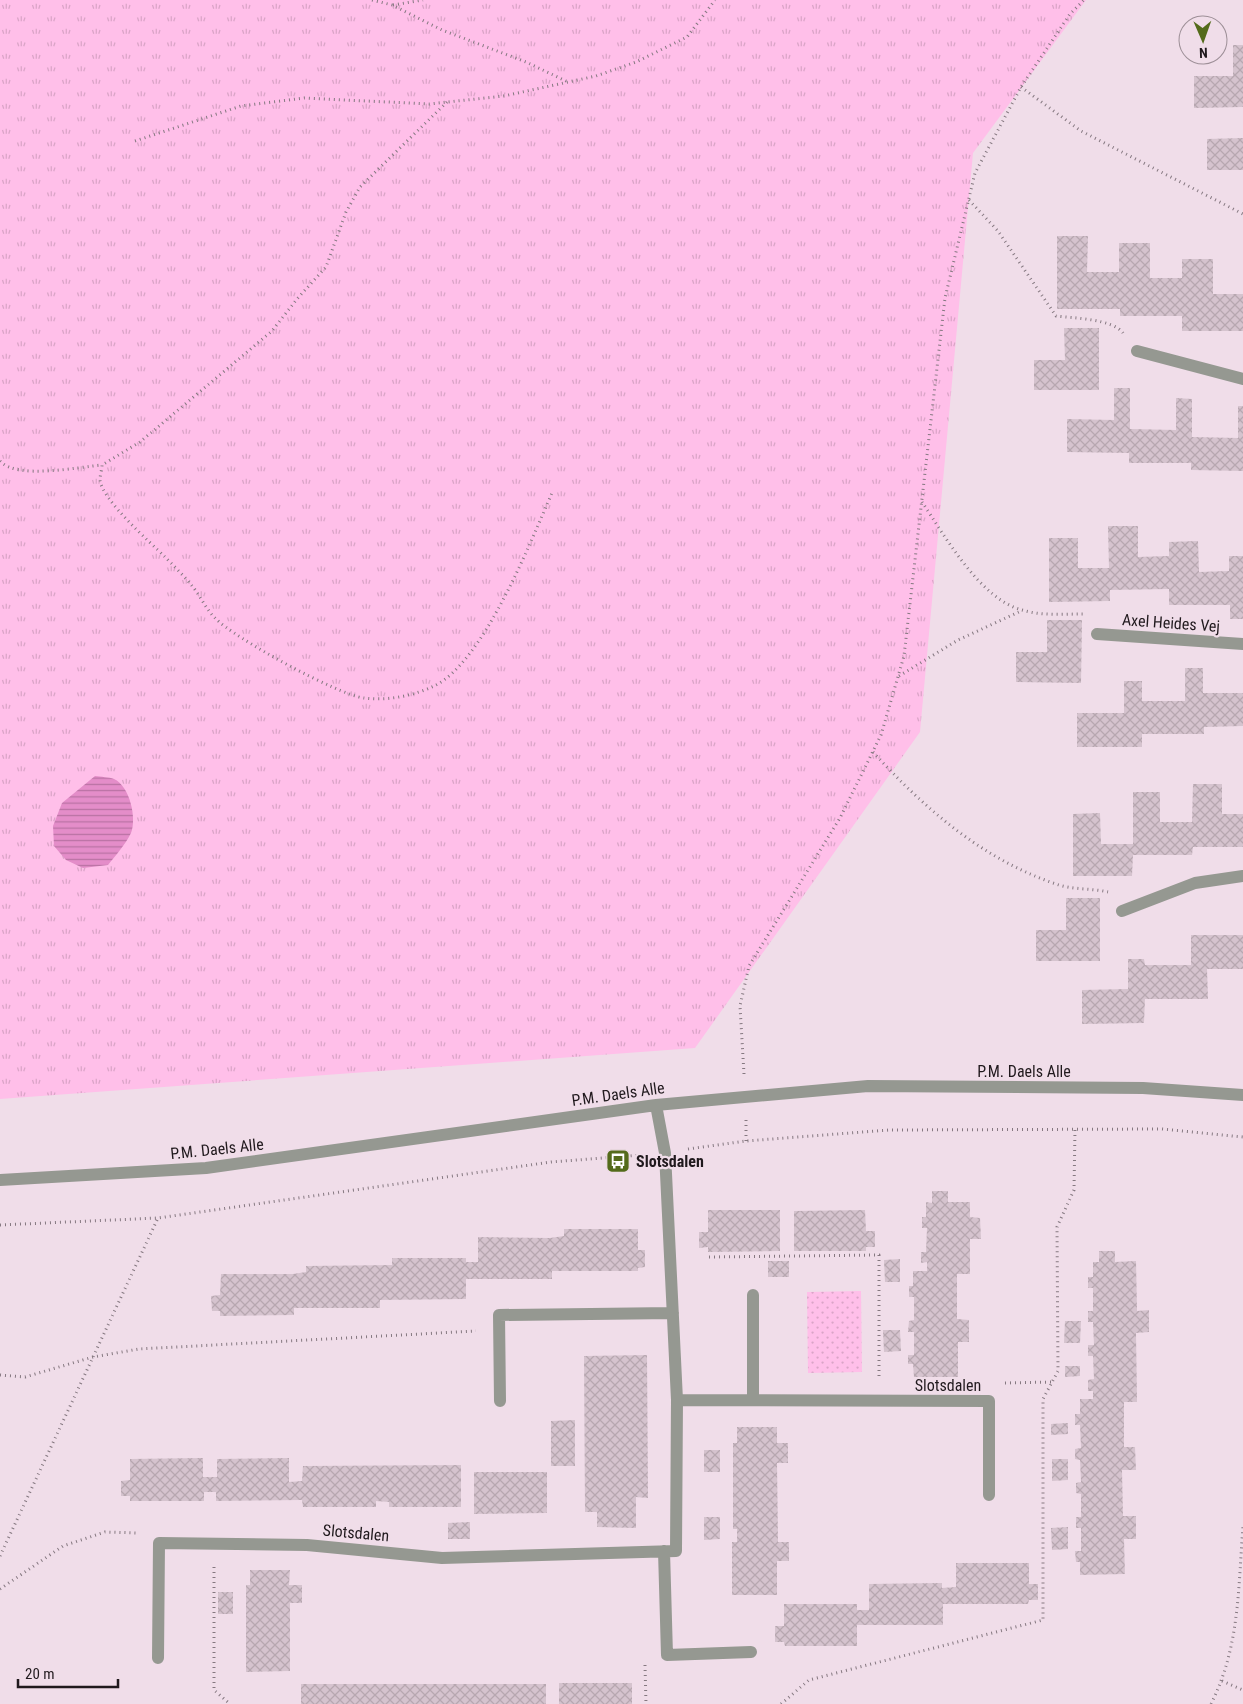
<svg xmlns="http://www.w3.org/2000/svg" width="1243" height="1704" font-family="'Roboto Condensed',sans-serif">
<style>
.grass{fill:url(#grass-tufts)}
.park{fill:url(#park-dots)}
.water{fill:url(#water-rules)}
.building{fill:url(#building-cross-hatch)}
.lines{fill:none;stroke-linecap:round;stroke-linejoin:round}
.path{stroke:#857880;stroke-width:3;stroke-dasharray:1 4;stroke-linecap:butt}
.street{stroke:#959891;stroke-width:12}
.labels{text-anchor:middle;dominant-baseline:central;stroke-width:4.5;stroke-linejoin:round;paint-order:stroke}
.street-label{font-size:16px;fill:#20191d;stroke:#f0dde9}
.poi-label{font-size:16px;font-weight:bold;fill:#20191d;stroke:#f0dde9;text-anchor:start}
</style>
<defs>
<pattern id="grass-tufts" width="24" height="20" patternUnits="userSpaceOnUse" patternTransform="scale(1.25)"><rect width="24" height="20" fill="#ffbfe9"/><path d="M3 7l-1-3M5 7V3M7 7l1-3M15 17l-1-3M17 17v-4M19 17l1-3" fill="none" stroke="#daa4c7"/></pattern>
<pattern id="park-dots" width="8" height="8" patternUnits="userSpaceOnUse" patternTransform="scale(1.25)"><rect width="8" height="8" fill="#ffbfe9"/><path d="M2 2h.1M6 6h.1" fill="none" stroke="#daa4c7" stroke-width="1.8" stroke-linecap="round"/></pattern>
<pattern id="water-rules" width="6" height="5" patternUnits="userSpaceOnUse" patternTransform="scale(1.25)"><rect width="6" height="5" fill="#e48dc9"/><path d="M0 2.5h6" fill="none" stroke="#b872a3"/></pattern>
<pattern id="building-cross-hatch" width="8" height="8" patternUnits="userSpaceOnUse" patternTransform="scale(1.25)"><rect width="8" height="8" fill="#d5c3ce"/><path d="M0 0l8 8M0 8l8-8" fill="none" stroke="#b7a7b0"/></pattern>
</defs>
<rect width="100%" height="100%" fill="#f0dde9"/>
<path class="grass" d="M 0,0 L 1086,0 L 973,153 L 920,732 L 695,1048 L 0,1099 Z"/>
<path class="park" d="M 861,1291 L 862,1372 L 808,1373 L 807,1292 Z"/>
<path class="water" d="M 95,776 C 101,777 109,777 114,779 C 130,786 137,819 131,833 C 125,845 116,855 108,865 L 83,868 L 66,860 L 54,846 L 53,826 L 62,803 Z"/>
<path class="building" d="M 1233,45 L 1243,45 L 1243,107 L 1194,108 L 1194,76 L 1233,76 Z
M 1243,138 L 1243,170 L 1207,170 L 1207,139 Z
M 1057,236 L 1088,236 L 1087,272 L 1119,272 L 1119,243 L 1150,243 L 1150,278 L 1182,278 L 1182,259 L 1213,259 L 1213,294 L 1243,294 L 1243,331 L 1182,331 L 1182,316 L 1120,316 L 1120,309 L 1057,309 Z
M 1064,328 L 1099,328 L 1099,390 L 1034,390 L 1034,360 L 1065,360 Z
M 1114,388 L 1130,388 L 1130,429 L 1176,430 L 1176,398 L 1192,399 L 1192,437 L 1238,438 L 1238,406 L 1243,406 L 1243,471 L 1191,470 L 1191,463 L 1129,463 L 1129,453 L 1067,452 L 1067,419 L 1114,420 Z
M 1108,526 L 1138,526 L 1138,557 L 1169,556 L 1169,542 L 1198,541 L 1199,572 L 1229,571 L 1229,556 L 1243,556 L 1243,619 L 1230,619 L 1230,605 L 1169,605 L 1169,589 L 1110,590 L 1110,601 L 1049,602 L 1049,538 L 1078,538 L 1078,568 L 1109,568 Z
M 1047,620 L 1082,620 L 1081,683 L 1016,682 L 1016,652 L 1047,652 Z
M 1185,668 L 1203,668 L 1203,693 L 1243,693 L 1243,726 L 1204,727 L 1204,734 L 1142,734 L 1142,747 L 1077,747 L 1077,713 L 1124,713 L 1124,681 L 1142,681 L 1142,701 L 1185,701 Z
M 1193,784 L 1222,784 L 1222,814 L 1243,814 L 1243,847 L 1193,847 L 1192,855 L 1133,855 L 1132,876 L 1073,876 L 1073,814 L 1100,813 L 1101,844 L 1133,844 L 1133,792 L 1160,792 L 1160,822 L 1192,822 Z
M 1066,898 L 1100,898 L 1100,961 L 1036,961 L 1036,930 L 1066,930 Z
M 1191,935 L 1243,935 L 1243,969 L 1207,969 L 1208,999 L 1145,999 L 1144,1023 L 1082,1024 L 1082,990 L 1128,989 L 1128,959 L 1144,959 L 1145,965 L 1191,965 Z
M 932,1191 L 948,1191 L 948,1202 L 970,1202 L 970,1217 L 980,1218 L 981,1239 L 970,1239 L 970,1274 L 957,1274 L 957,1319 L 969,1320 L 969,1342 L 958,1342 L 958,1377 L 914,1377 L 913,1364 L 908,1364 L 908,1355 L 914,1355 L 914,1332 L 908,1332 L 909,1321 L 914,1320 L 914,1297 L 909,1297 L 909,1286 L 913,1286 L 913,1271 L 927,1271 L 927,1262 L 921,1263 L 921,1252 L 926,1252 L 927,1228 L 922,1228 L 922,1217 L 926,1217 L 926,1202 L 932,1203 Z
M 708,1210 L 780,1210 L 780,1251 L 708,1252 L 708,1247 L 699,1248 L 699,1232 L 708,1232 Z
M 865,1210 L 866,1231 L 875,1231 L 875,1247 L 866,1247 L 866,1251 L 794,1251 L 794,1211 Z
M 564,1229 L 638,1229 L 638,1250 L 645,1250 L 645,1267 L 638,1268 L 638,1271 L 552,1271 L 552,1279 L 466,1279 L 466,1299 L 380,1300 L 380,1308 L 294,1308 L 294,1315 L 220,1316 L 220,1311 L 212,1311 L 211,1296 L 220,1295 L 221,1274 L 293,1274 L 306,1272 L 306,1266 L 392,1265 L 392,1258 L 466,1258 L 466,1262 L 478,1262 L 478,1237 L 550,1238 L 564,1236 Z
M 1099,1251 L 1115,1251 L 1115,1262 L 1136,1261 L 1137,1311 L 1149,1310 L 1149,1332 L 1136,1333 L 1137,1402 L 1124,1402 L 1124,1447 L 1135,1447 L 1136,1470 L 1122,1470 L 1123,1516 L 1136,1516 L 1136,1539 L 1124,1539 L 1125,1574 L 1080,1575 L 1080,1562 L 1076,1562 L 1075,1551 L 1081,1551 L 1081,1528 L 1076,1528 L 1076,1517 L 1081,1517 L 1081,1494 L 1076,1493 L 1076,1483 L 1081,1482 L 1080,1460 L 1075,1459 L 1075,1449 L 1081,1448 L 1080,1425 L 1075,1425 L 1075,1414 L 1080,1414 L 1080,1399 L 1093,1399 L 1093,1391 L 1088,1391 L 1088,1380 L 1094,1379 L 1093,1356 L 1088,1356 L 1088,1345 L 1094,1345 L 1093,1322 L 1088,1322 L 1088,1311 L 1093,1311 L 1093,1288 L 1088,1288 L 1088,1277 L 1093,1277 L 1093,1262 L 1099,1262 Z
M 900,1259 L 900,1282 L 885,1282 L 884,1260 Z
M 768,1261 L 789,1261 L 789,1277 L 768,1277 Z
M 1065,1321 L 1081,1321 L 1080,1343 L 1064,1343 Z
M 883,1330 L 900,1330 L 901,1351 L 884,1352 Z
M 647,1355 L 648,1498 L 636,1497 L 636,1528 L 597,1527 L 597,1512 L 585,1512 L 584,1356 Z
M 1065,1366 L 1080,1366 L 1080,1376 L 1065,1377 Z
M 575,1420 L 575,1466 L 551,1466 L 551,1421 Z
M 1068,1423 L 1068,1434 L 1051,1435 L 1051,1424 Z
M 737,1427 L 777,1427 L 777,1443 L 788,1443 L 788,1463 L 777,1463 L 778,1542 L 789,1542 L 789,1561 L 777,1561 L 777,1595 L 732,1595 L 732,1542 L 737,1542 L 737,1529 L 733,1529 L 733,1443 L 737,1443 Z
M 704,1450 L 720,1450 L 720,1472 L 704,1472 Z
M 203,1458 L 203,1477 L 217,1477 L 217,1459 L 289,1458 L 289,1482 L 302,1481 L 303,1466 L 461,1465 L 461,1507 L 389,1507 L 389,1502 L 376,1501 L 376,1507 L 303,1507 L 302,1500 L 216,1501 L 216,1492 L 204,1492 L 204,1501 L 130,1501 L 130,1496 L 121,1496 L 121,1481 L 130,1480 L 130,1459 Z
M 1052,1459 L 1068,1459 L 1068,1480 L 1052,1481 Z
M 474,1472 L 547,1472 L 547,1513 L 474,1514 Z
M 704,1517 L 720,1517 L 720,1539 L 704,1540 Z
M 470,1522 L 470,1539 L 448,1539 L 448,1523 Z
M 1068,1527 L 1068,1549 L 1052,1550 L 1051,1528 Z
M 956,1563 L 1029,1563 L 1029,1584 L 1038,1584 L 1038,1600 L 1029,1600 L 1028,1604 L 943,1604 L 943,1625 L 857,1625 L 857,1646 L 785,1646 L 784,1642 L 775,1642 L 775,1626 L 784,1626 L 784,1604 L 857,1604 L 857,1610 L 869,1610 L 869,1584 L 942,1583 L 942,1588 L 956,1587 Z
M 250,1570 L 290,1570 L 289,1585 L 302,1585 L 302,1603 L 290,1603 L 290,1671 L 246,1672 L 246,1585 L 250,1585 Z
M 218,1592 L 233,1592 L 233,1614 L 218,1614 Z
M 559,1683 L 632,1683 L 632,1704 L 559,1704 Z
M 301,1684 L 546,1684 L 546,1704 L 301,1704 Z"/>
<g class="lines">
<path class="path" d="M 372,0 L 392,5 L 442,30 L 526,62 L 568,82
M 393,5 L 423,0
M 1021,87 L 1081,131 L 1243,214
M 447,102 L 360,187 L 346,212 L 326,267 L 297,299 L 272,331 L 140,442 L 102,465 C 102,469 100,475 100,480 C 102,500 150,542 165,557 C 175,567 185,577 193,587 C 201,597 206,609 215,618 C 234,638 338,695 364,698 C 387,701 413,696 434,686 C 483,663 530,543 552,493
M 135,141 L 241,106 L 304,98 L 429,104 L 504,96 L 596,76 L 636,62 L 687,37 L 715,0
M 969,200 L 998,231 L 1056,316 C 1073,318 1113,319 1123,333
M 0,461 C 17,480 78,467 102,465
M 922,502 C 945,536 980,599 1022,610 C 1041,616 1063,614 1083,614
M 899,676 L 958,640 L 1021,611
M 873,752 C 924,808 982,859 1056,884 C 1072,890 1091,888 1108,892
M 744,1074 L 740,1006 L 749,966 L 840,818 L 881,735 L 904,656 L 945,298 L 975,173 L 1021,87 L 1070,14 L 1084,0
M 746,1120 L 746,1141
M 688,1149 L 746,1141 L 889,1130 L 1162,1129 L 1243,1137
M 0,1225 L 158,1218 L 551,1162 L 642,1155
M 709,1257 L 879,1255 L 879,1377
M 0,1375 L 25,1377 L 93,1357 L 139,1349 L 476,1331
M 1005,1383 L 1052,1382
M 0,1556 L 158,1218
M 214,1567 L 214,1690 L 230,1704
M 0,1589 L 63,1546 L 105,1532 L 138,1533
M 645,1665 L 646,1704
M 1222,1681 L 1243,1690
M 781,1704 L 809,1680 L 1043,1620 L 1043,1399 L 1058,1371 L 1057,1227 L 1074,1190 L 1075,1129
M 1211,1704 C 1240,1646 1238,1589 1243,1526"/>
<path class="street" d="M 1137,351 L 1243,379
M 1097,634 L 1243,644
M 1122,911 L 1195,883 L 1243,876
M 0,1180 L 206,1168 L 656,1105 L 868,1086 L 1143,1088 L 1243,1095
M 677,1400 L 989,1401 L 989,1495
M 753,1400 L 753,1295
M 500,1401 L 499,1315 L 673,1313
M 664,1551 L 667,1655 L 751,1652
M 158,1658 L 159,1543 L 307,1545 L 442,1558 L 676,1551 L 677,1400 L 665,1153 L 656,1105"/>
</g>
<defs>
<g id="bus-square" transform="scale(1.25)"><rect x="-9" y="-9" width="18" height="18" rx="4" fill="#546b1b" stroke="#f0dde9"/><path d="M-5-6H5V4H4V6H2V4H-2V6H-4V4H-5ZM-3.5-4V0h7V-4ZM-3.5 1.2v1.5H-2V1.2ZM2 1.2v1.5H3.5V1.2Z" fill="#fff"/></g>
</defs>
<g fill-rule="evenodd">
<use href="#bus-square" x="618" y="1161"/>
</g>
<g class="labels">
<g class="street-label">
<text transform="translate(1171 623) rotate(4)">Axel Heides Vej</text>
<text x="1024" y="1071">P.M. Daels Alle</text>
<text transform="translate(618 1094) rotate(-8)">P.M. Daels Alle</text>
<text transform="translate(217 1149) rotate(-6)">P.M. Daels Alle</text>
<text x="948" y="1385">Slotsdalen</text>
<text transform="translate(356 1533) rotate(5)">Slotsdalen</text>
</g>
<g class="poi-label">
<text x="636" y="1161">Slotsdalen</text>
</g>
</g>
<g transform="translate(1203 40) rotate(178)"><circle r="24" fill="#f0dde9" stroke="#9d8f97"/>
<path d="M0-4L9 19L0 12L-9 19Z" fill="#546b1b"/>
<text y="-8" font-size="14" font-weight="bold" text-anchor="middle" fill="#20191d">N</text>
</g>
<path d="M18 1679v8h100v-8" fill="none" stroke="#20191d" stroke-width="2.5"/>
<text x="25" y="1679" font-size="15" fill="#20191d" stroke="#f0dde9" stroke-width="4" paint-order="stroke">20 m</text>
</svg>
